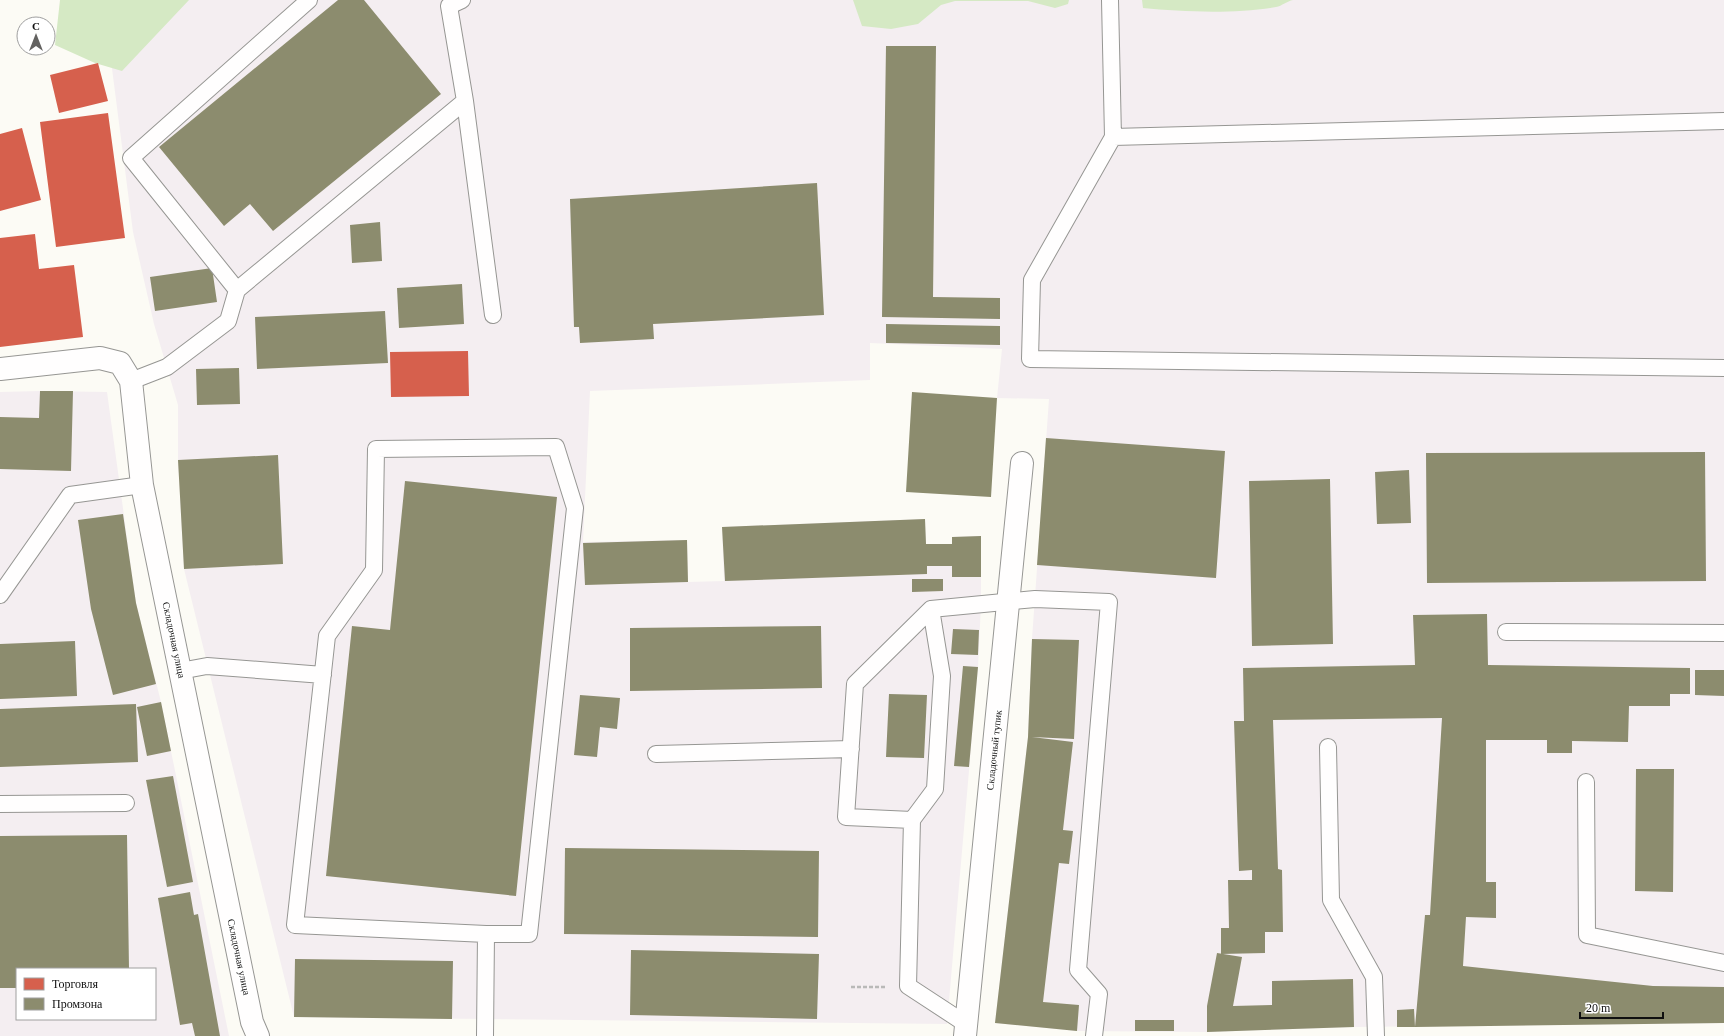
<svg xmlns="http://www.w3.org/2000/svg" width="1724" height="1036" font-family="'Times New Roman',serif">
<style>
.industrial{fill:#f4eef1;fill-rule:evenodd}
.forest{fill:#d5e9c4}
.shops{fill:#d6604d}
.industry{fill:#8c8c6e}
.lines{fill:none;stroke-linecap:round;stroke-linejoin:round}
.lane-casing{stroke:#969693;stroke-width:18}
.street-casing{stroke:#969693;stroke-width:24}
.path{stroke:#b9b9b8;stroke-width:2.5;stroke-dasharray:4 2;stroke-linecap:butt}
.lane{stroke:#fffefe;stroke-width:16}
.street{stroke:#fffefe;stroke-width:22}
.labels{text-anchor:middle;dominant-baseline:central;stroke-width:4;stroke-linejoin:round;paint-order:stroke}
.street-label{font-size:10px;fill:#101010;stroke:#fff}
</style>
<rect width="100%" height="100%" fill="#fcfbf5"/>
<path class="industrial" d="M 176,0 L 1724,0 L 1724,1023 L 1354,1027 L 1207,1032 L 1077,1031 L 995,1023 L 1028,737 L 1032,639 L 1049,399 L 997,398 L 1002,349 L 870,343 L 870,380 L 590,391 L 583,542 L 687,540 L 688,582 L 724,581 L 722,527 L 925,519 L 926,544 L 952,544 L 952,537 L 981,536 L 981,604 L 978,667 L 947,1024 L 294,1017 L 184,569 L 178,460 L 178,405 L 154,324 L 133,232 L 110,53 Z
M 40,391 L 107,392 L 136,603 L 161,702 L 229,1036 L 0,1036 L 0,392 ZM 17,969 L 155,969 L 155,1019 L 17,1019 Z"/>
<path class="forest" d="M 60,0 L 189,0 L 122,71 L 95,63 L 55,45 Z
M 853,0 L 1069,0 L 1068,4 L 1055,8 L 1028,1 L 955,1 L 941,5 L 918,24 L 891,29 L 862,26 Z
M 1142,0 L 1293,0 C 1287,1 1282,6 1276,7 C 1236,14 1183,12 1143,8 Z"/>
<path class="shops" d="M 98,63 L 108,101 L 59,113 L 50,75 Z
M 108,113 L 125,238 L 56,247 L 40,122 Z
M 22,128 L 41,200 L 0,211 L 0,134 Z
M 35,234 L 39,269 L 74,265 L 83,337 L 0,347 L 0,238 Z
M 468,351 L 469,396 L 391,397 L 390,352 Z"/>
<path class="industry" d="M 338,0 L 364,0 L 441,94 L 273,231 L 250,204 L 224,226 L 159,147 Z
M 886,46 L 936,46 L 933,297 L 1000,298 L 1000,319 L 882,317 Z
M 817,183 L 824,315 L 653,324 L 654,339 L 580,343 L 579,327 L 574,327 L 570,199 Z
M 380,222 L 382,261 L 352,263 L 350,225 Z
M 212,268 L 217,302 L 155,311 L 150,277 Z
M 462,284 L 464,324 L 399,328 L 397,288 Z
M 385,311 L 388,363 L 257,369 L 255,317 Z
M 886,324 L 1000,326 L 1000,345 L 886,343 Z
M 239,368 L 240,404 L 197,405 L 196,369 Z
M 40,391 L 73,391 L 71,471 L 0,469 L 0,417 L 39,418 Z
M 912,392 L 997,398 L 991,497 L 906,492 Z
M 1046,438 L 1225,451 L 1216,578 L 1037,565 Z
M 1705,452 L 1706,581 L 1427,583 L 1426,453 Z
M 278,455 L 283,564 L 184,569 L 178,460 Z
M 1409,470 L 1411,523 L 1377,524 L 1375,472 Z
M 1330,479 L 1333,644 L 1252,646 L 1249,481 Z
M 405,481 L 557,497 L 516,896 L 326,876 L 352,626 L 390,630 Z
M 123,514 L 136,603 L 156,684 L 113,695 L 91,609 L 78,520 Z
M 925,519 L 926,544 L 952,544 L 952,537 L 981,536 L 981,577 L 952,577 L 952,566 L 927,566 L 927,574 L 725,581 L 722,527 Z
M 687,540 L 688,582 L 585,585 L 583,543 Z
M 912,579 L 943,579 L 943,591 L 912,592 Z
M 1487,614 L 1488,665 L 1690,668 L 1690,694 L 1670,694 L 1670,706 L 1629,706 L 1628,742 L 1572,741 L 1572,753 L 1547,753 L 1547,740 L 1486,740 L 1486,882 L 1496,882 L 1496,918 L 1466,917 L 1463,966 L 1653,986 L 1724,987 L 1724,1023 L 1415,1027 L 1397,1027 L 1397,1010 L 1414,1009 L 1415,1027 L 1425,915 L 1430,915 L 1442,718 L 1273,720 L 1278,869 L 1282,870 L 1283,932 L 1265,932 L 1265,953 L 1221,954 L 1221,928 L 1229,928 L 1228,880 L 1252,880 L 1252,870 L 1239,871 L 1234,721 L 1244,721 L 1243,668 L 1415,665 L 1413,615 Z
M 821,626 L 822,688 L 630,691 L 630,628 Z
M 953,629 L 979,630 L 978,655 L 951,654 Z
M 1032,639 L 1079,640 L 1074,739 L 1032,737 L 1073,742 L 1063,830 L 1073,831 L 1069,864 L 1059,863 L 1043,1002 L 1079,1005 L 1077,1031 L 995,1023 L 1028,737 Z
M 75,641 L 77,696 L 0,699 L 0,644 Z
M 963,666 L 978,667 L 969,767 L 954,766 Z
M 1695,670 L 1724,670 L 1724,696 L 1695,695 Z
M 889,694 L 927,695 L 924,758 L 886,757 Z
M 580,695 L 620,698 L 617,729 L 600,727 L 597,757 L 574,755 Z
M 161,702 L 171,751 L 147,756 L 137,707 Z
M 136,704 L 138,762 L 0,767 L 0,709 Z
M 1636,769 L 1674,769 L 1673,892 L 1635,891 Z
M 173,776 L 193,882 L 167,887 L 146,780 Z
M 127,835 L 129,969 L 17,969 L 17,988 L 0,988 L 0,836 Z
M 565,848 L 819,851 L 818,937 L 564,934 Z
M 190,892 L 194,915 L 198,914 L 220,1036 L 195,1036 L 192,1023 L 180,1025 L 158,898 Z
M 631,950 L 819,954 L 817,1019 L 630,1015 Z
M 1217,953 L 1242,957 L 1233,1006 L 1272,1005 L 1272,981 L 1353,979 L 1354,1027 L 1207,1032 L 1207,1006 Z
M 295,959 L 453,961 L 452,1019 L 294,1017 Z
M 1135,1020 L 1174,1020 L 1174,1031 L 1135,1031 Z"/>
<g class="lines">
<g class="lane-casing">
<path id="lane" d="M 462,0 L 449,6 L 465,101 L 493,315
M 1110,0 L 1113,137 L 1724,121
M 1113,137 L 1032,280 L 1030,359 L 1724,368
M 237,290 L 131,158 L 309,0
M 131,381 L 167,367 L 228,321 L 237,290 L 465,101
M 556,447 L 575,508 L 529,934 L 486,934 L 295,925 L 327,636 L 374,570 L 376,449 Z
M 0,595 L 70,495 L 142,485
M 931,609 L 942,676 L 935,789 L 912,820 L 846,817 L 855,684 L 931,609 L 1035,599 L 1109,602 L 1078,970 L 1099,994 L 1094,1036
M 1506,632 L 1724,633
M 180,671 L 207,666 L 323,675
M 1328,747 L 1331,900 L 1374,977 L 1376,1036
M 656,754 L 851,749
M 1586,782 L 1587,935 L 1724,963
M 0,804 L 126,803
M 912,820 L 908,986 L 966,1024
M 485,1036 L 486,934"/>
</g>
<g class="street-casing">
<path id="street" d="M 0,369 L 100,358 L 120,363 L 131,381 L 142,485 L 252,1022 L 258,1036
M 965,1036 L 1022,463"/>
</g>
<path class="path" d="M 851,987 L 887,987"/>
<use href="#lane" class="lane"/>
<use href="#street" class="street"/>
</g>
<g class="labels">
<g class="street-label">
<text transform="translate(174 640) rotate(78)">Складочная улица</text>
<text transform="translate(994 750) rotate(-84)">Складочный тупик</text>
<text transform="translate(239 957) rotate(78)">Складочная улица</text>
</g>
</g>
<rect x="16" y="968" width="140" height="52" fill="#ffffff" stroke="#9f9f9f"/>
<rect x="24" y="978" width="20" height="12" fill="#d6604d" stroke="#9f9f9f"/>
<text x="52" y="988" font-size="12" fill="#101010">Торговля</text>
<rect x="24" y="998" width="20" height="12" fill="#8c8c6e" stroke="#9f9f9f"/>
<text x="52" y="1008" font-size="12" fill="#101010">Промзона</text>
<g transform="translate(36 36)"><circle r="19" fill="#ffffff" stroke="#9f9f9f"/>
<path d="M0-3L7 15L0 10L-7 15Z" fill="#636260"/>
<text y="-6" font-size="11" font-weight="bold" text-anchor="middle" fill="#101010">С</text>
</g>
<path d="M1580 1012v6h83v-6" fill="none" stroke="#101010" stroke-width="2"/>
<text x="1586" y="1012" font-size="12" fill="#101010" stroke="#ffffff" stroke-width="3" paint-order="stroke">20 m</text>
</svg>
